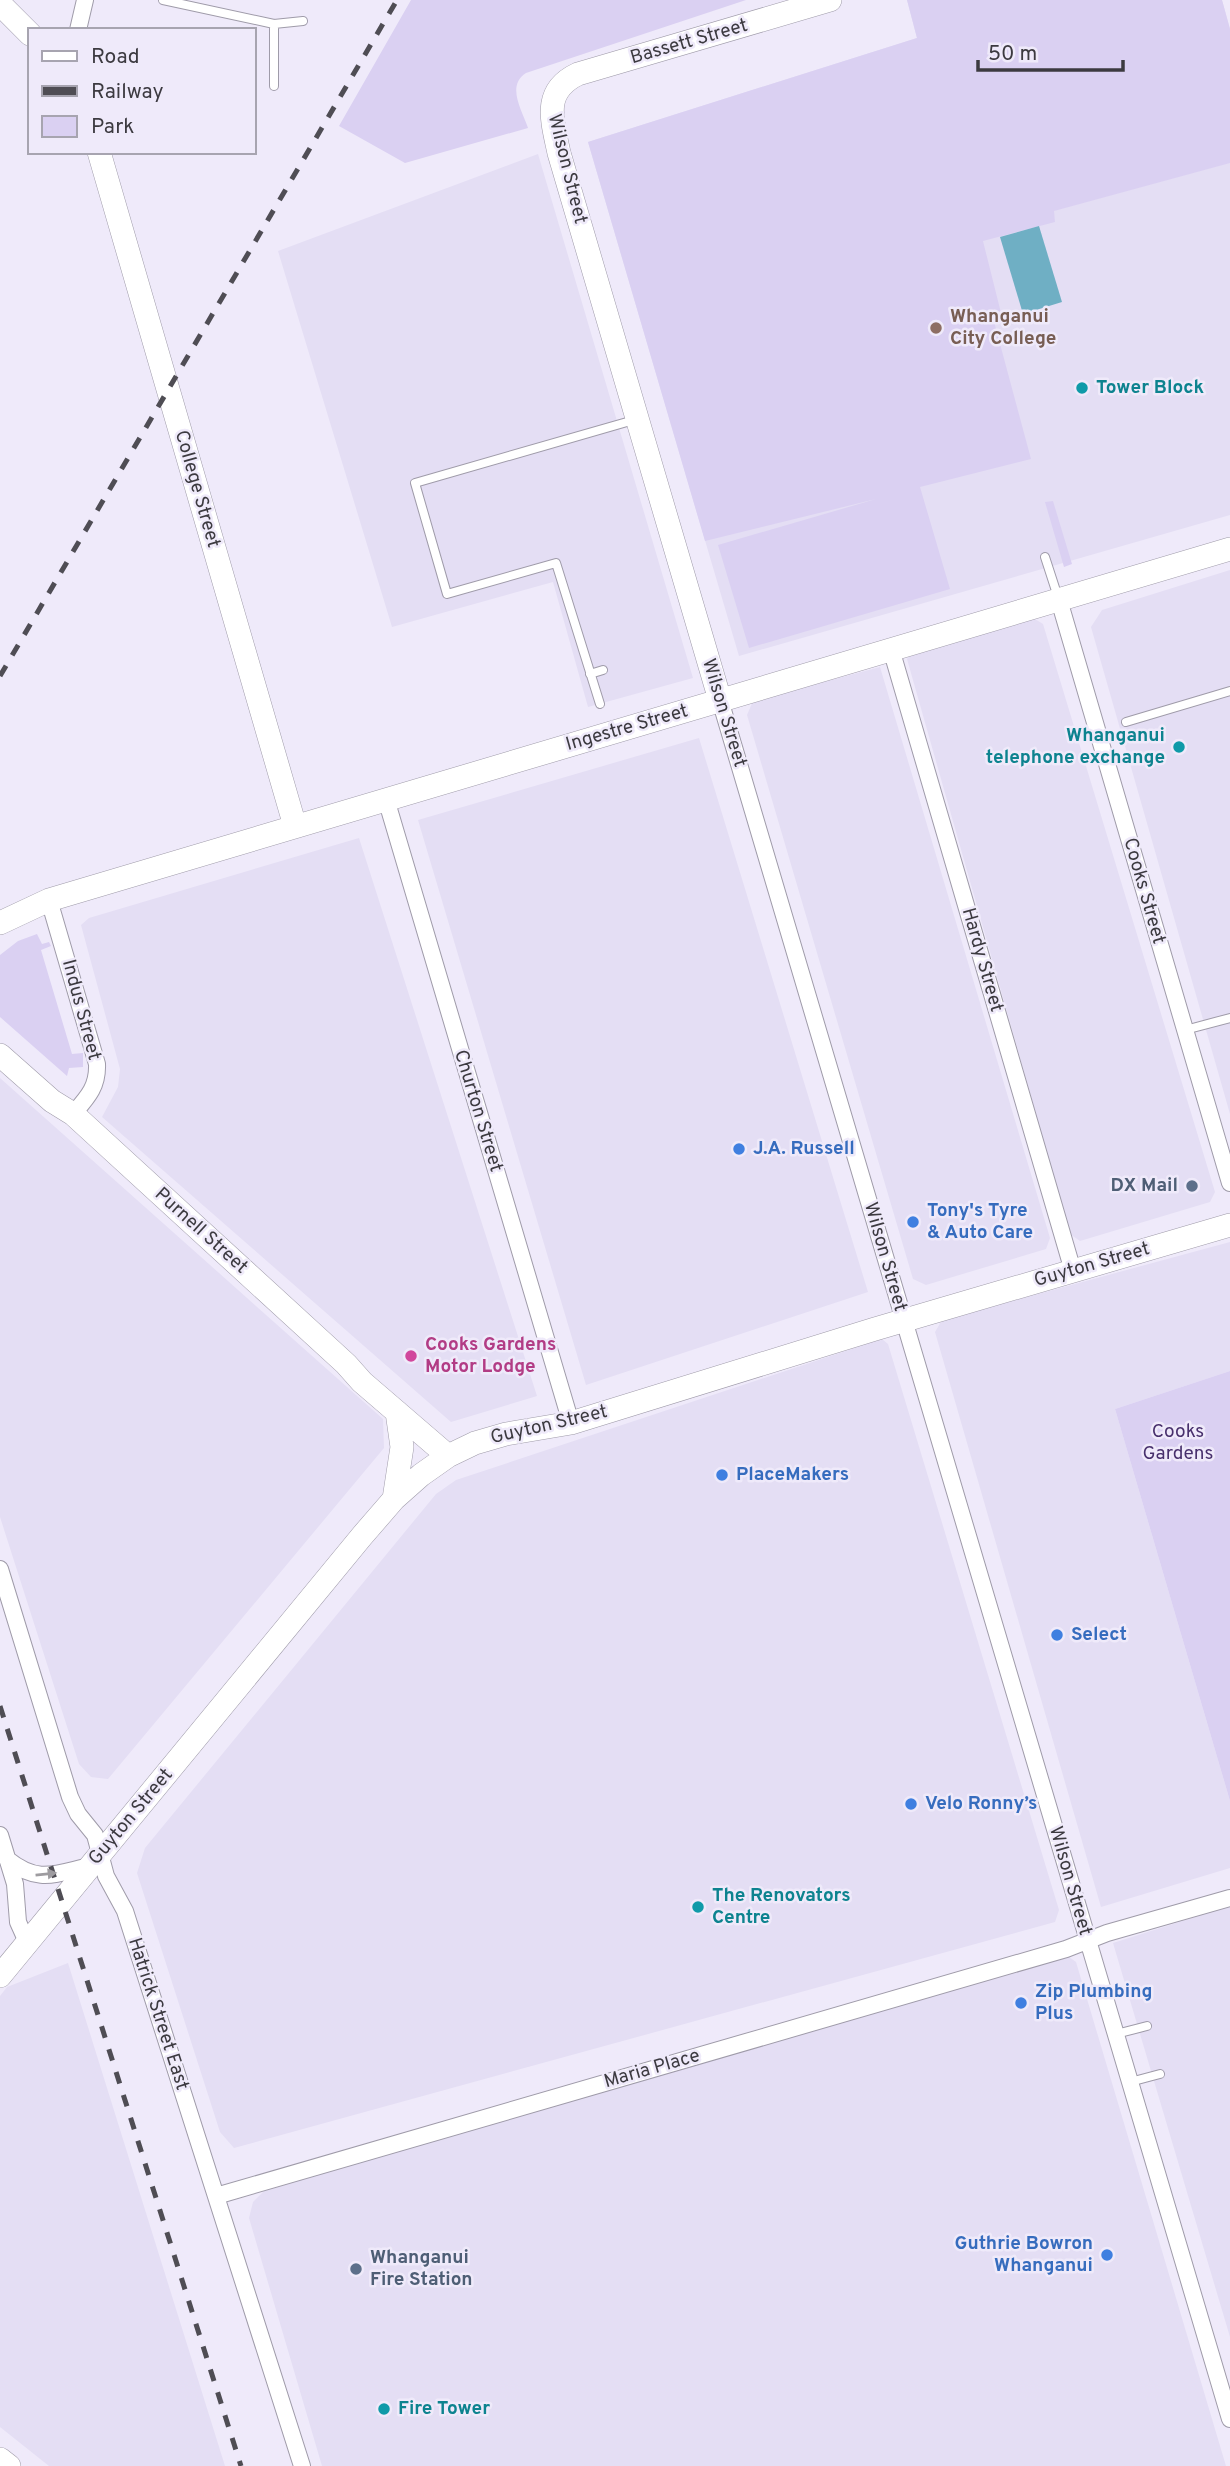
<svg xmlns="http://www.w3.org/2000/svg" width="1230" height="2466" font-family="Overpass,sans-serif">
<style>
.built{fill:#e4def4}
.green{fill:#dad0f2}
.water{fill:#6fafc4}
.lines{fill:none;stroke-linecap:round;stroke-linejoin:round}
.lane-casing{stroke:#9f9ba9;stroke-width:10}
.street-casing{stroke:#9f9ba9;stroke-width:18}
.secondary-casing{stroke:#9f9ba9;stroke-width:24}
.lane{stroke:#fff;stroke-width:8}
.street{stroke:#fff;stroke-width:16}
.secondary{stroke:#fff;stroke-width:23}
.rail{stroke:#4f4d54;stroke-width:5;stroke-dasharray:12 12;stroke-linecap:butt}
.oneway{fill:#9e9ca0}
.education-dot{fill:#8d6e63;stroke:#efeafa;stroke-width:2.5}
.culture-dot{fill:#0f9aa8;stroke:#efeafa;stroke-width:2.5}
.shop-dot{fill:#3f7fe0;stroke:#efeafa;stroke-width:2.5}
.service-dot{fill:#5c6f8a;stroke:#efeafa;stroke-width:2.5}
.hotel-dot{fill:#d1479c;stroke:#efeafa;stroke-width:2.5}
.labels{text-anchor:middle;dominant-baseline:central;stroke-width:5;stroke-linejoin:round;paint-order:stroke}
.street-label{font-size:19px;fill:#3c3a40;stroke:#efeafa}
.education-label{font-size:19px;font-weight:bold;fill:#785e54;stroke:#efeafa;text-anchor:start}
.culture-label{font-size:19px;font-weight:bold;fill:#0d838f;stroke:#efeafa;text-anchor:start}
.shop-label{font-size:19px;font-weight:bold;fill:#366cbe;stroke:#efeafa;text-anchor:start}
.service-label{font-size:19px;font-weight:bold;fill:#4e5e75;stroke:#efeafa;text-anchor:end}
.hotel-label{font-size:19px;font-weight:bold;fill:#b23c85;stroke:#efeafa;text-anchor:start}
.park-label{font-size:19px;fill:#48306d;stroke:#efeafa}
</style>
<rect width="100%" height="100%" fill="#efeafa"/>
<path class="built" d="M 907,0 L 1222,0 L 1230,29 L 1230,515 L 739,656 L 588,142 L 917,38 Z
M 538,154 L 693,678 L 588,707 L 553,582 L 392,627 L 278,251 Z
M 1230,570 L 1230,1114 L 1091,627 L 1102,610 Z
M 1030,616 L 1043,624 L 1215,1192 L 1210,1202 L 1080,1241 L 1070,1234 L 907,659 L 912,650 Z
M 880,667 L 1050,1238 L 1046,1249 L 926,1285 L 913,1279 L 747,715 L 753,701 Z
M 699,738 L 868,1292 L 586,1385 L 418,820 Z
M 359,838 L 537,1396 L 451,1422 L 102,1117 L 118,1087 L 120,1069 L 81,925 L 89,918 Z
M 0,1078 L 383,1419 L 384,1448 L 108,1779 L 91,1777 L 79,1764 L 0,1517 Z
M 1230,1242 L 1230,1371 L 1115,1409 L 1230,1801 L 1230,1868 L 1101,1907 L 935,1332 L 942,1320 Z
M 882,1339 L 888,1344 L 1059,1910 L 1055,1922 L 234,2148 L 220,2132 L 137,1873 L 145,1848 L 436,1494 L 456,1480 Z
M 1230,1906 L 1230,2337 L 1113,1943 Z
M 1065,1954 L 1076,1962 L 1226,2466 L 322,2466 L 249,2218 L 253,2202 L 264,2191 Z
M 68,1963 L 225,2466 L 49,2466 L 0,2427 L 0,1996 L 7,1987 Z"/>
<path class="green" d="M 411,0 L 746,0 L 526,73 C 506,86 522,110 528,128 L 405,163 L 339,126 Z
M 907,0 L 1222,0 L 1230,29 L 1230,163 L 1054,211 L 1055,222 L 983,241 L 1001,313 L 992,314 L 1031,459 L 920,487 L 950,589 L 749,648 L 718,545 L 876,499 L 705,541 L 588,142 L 917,38 Z
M 1053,501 L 1072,564 L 1064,567 L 1045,502 Z
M 37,934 L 42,944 L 49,942 L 51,946 L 41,950 L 72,1054 L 83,1053 L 83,1067 L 69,1068 L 67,1076 L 0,1017 L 0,955 L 18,941 Z
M 1230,1371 L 1230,1801 L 1115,1409 Z"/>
<path class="water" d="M 1039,226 L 1062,302 L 1023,314 L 1000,237 Z"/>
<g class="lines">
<g class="lane-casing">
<path id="lane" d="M 163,0 L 274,24 L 303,21
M 274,24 L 274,86
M 1045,557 L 1058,597
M 590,674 L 603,670
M 600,704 L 556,563 L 447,594 L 415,483 L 634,420
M 1126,722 L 1230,691
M 1185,1030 L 1230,1018
M 1116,2034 L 1147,2026
M 1130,2082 L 1160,2074"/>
</g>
<g class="street-casing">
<path id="street" d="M 78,30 L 85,0
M 1059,600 L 1230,1183
M 891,649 L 1073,1271
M 720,700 L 1230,2419
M 386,799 L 571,1423
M 49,900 L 97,1064 C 98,1087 87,1098 73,1114
M 0,1569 L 70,1797 L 78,1814 L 95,1835 L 106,1876 L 125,1911 L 302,2466
M 0,1835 L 15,1884 L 18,1922 L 27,1942
M 7,1859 C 38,1884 54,1874 90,1866
M 216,2196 L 1066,1949 L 1107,1933 L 1230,1898"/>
</g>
<g class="secondary-casing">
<path id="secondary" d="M 0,4 L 30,34
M 99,152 L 295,826
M 720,700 L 559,153 C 552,120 542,91 578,74 L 830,0
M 0,923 L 49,900 L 1230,549
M 0,1055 L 52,1101 L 73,1114 L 346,1364 L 362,1382 L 448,1456
M 394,1499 L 402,1447 L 397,1412
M 0,1976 L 362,1536 L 394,1499 L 421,1475 L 448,1456 L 475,1443 L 506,1434 L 571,1423 L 875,1329 L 1230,1225
M 0,2459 L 9,2466"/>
</g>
<use href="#lane" class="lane"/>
<use href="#street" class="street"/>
<use href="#secondary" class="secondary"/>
<path class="rail" d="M 0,676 L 397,0
M 0,1706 L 241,2466"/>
</g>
<defs><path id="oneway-solid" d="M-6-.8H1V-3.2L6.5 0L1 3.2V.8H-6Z" transform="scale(1.75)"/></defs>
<use class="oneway" href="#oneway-solid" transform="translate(46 1874) rotate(-6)"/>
<circle class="education-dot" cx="936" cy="328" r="7"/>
<g class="culture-dot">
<circle cx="1082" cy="388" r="7"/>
<circle cx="1179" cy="747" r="7"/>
<circle cx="698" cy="1907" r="7"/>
<circle cx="384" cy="2409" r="7"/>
</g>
<g class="shop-dot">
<circle cx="739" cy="1149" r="7"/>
<circle cx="913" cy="1222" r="7"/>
<circle cx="722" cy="1475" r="7"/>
<circle cx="1057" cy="1635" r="7"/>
<circle cx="911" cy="1804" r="7"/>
<circle cx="1021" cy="2003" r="7"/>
<circle cx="1107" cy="2255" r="7"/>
</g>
<g class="service-dot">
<circle cx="1192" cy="1186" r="7"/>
<circle cx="356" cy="2269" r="7"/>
</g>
<circle class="hotel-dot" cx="411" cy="1356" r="7"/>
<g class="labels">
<g class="street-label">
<text transform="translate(689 42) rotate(-16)">Bassett Street</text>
<text transform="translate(567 169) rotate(76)">Wilson Street</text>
<text transform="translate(197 489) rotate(74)">College Street</text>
<text transform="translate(724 713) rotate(73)">Wilson Street</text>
<text transform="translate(627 728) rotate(-16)">Ingestre Street</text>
<text transform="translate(1144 891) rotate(74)">Cooks Street</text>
<text transform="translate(982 960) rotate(74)">Hardy Street</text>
<text transform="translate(81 1010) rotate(75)">Indus Street</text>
<text transform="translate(478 1111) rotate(73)">Churton Street</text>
<text transform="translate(201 1231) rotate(42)">Purnell Street</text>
<text transform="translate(885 1257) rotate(74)">Wilson Street</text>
<text transform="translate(1092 1265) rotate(-16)">Guyton Street</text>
<text transform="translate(549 1425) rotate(-13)">Guyton Street</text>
<text transform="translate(131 1817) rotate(-50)">Guyton Street</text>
<text transform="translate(1070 1881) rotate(74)">Wilson Street</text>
<text transform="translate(158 2014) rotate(72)">Hatrick Street East</text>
<text transform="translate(652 2069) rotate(-16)">Maria Place</text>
</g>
<g class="education-label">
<text x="950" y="317">Whanganui<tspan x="950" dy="22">City College</tspan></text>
</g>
<g class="culture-label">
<text x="1096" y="388">Tower Block</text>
<text x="1165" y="736" text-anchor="end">Whanganui<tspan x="1165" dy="22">telephone exchange</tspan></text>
<text x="712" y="1896">The Renovators<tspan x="712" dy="22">Centre</tspan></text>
<text x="398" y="2409">Fire Tower</text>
</g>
<g class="shop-label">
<text x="753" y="1149">J.A. Russell</text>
<text x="927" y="1211">Tony's Tyre<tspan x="927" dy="22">&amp; Auto Care</tspan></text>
<text x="736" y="1475">PlaceMakers</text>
<text x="1071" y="1635">Select</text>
<text x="925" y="1804">Velo Ronny’s</text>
<text x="1035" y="1992">Zip Plumbing<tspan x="1035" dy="22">Plus</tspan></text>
<text x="1093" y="2244" text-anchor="end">Guthrie Bowron<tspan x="1093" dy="22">Whanganui</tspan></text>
</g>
<g class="service-label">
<text x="1178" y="1186">DX Mail</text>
<text x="370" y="2258" text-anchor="start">Whanganui<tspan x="370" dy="22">Fire Station</tspan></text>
</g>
<g class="hotel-label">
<text x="425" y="1345">Cooks Gardens<tspan x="425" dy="22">Motor Lodge</tspan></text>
</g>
<g class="park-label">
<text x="1178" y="1432">Cooks<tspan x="1178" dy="22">Gardens</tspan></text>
</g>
</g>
<rect x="28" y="28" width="228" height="126" fill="#efeafa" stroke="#a7a4b0" stroke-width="2"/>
<rect x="42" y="51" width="35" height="10" fill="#ffffff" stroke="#a7a4b0" stroke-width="2"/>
<text x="91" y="63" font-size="21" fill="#3c3a40">Road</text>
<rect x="42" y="86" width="35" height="10" fill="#4f4d54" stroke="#a7a4b0" stroke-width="2"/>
<text x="91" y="98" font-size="21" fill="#3c3a40">Railway</text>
<rect x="42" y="116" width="35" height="21" fill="#dad0f2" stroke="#a7a4b0" stroke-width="2"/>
<text x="91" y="133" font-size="21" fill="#3c3a40">Park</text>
<path d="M978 60v10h145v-10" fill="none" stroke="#3c3a40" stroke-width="3.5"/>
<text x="988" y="60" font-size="21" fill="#3c3a40" stroke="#efeafa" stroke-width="5" paint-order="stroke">50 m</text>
</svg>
